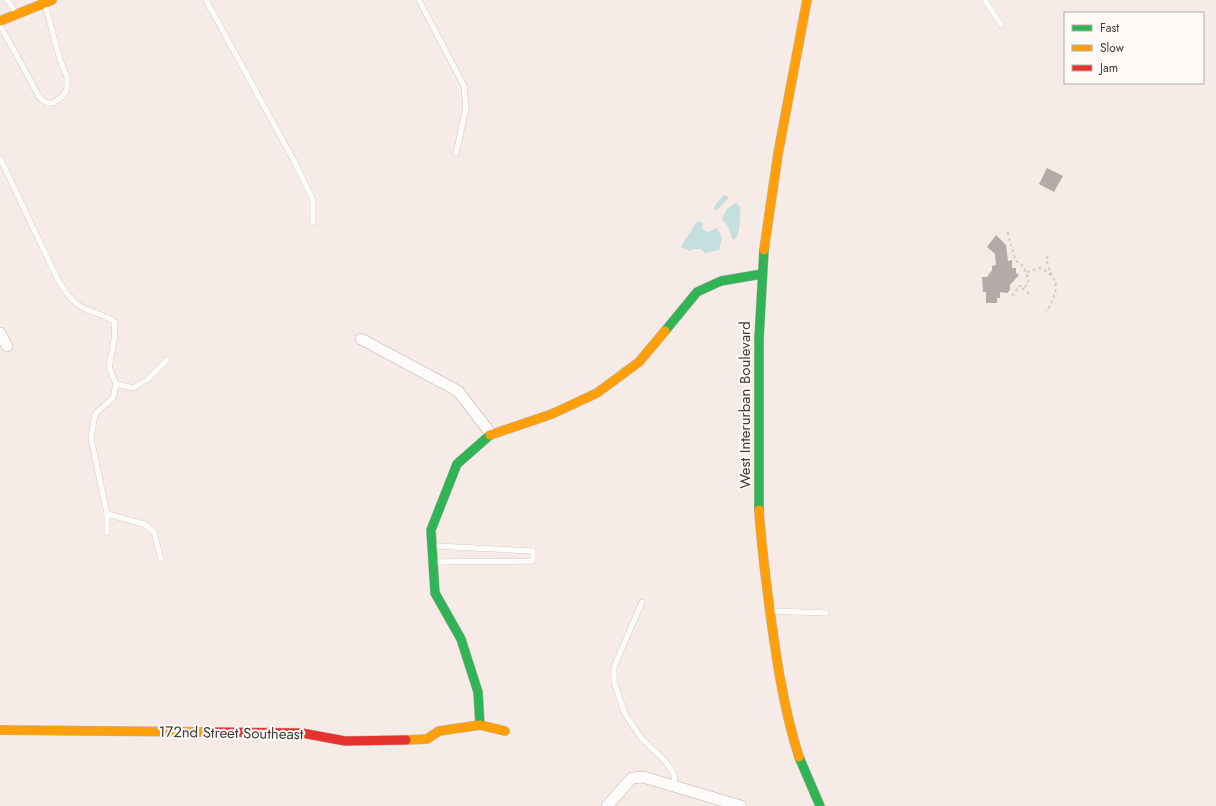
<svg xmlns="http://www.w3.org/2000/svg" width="1216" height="806" font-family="Jost,sans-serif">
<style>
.water{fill:#c3dfde}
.building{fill:#b3aba7}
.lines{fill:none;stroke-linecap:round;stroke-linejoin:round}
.lane-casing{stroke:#bdb5b1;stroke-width:6}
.street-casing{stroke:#bdb5b1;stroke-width:12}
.fast-casing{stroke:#bdb5b1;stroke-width:10}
.slow-casing{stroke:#bdb5b1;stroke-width:10}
.jam-casing{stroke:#bdb5b1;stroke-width:10}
.path{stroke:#d2cdcb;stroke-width:2;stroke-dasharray:3 3;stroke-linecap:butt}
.lane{stroke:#fefcfb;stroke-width:5.5}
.street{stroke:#fefcfb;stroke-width:11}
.fast{stroke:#30b455;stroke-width:9}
.slow{stroke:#ff9f0a;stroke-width:9}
.jam{stroke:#e5322d;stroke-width:9}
.labels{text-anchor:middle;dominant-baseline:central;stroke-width:4;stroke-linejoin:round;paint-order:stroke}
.street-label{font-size:15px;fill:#423a37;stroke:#fdf9f7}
</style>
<rect width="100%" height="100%" fill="#f6ebe6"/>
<path class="water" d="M 724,195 L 728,197 L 728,199 L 717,210 L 713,210 L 716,204 Z
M 736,203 L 740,207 C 740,217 741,233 734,240 L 732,239 L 728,226 L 722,219 L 727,209 Z
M 697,221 L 703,223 L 702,228 L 707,232 L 717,228 L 722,238 L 719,250 L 705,253 L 701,249 L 693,249 L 690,251 L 681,247 Z"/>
<path class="building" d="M 1047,168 L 1063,176 L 1054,192 L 1039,184 Z
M 996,235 L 1006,245 L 1008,261 L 1012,260 L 1012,268 L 1016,268 L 1016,273 L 1019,275 L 1010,285 L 1010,290 L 1007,293 L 1000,292 L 1000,298 L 997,298 L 997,303 L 986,303 L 986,292 L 983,292 L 982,277 L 987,277 L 992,270 L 992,266 L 996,265 L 995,254 L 987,247 Z"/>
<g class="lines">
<g class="lane-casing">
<path id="lane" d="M 7,0 L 16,13
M 206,0 L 294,161 L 313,200 L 313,222
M 419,0 L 464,86 L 466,108 L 456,153
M 985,0 L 1001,25
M 0,25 L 40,98 L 47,103 L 53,103 L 63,96 L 67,89 L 67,77 L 60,60 L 45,4
M 0,158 L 58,280 C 65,291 72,302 83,308 C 95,313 104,315 115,322 L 114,341 L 109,367 L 116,384 L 133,388 L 148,379 L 167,360
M 107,514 L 144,524 L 154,532 L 161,559
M 107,533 L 107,514 L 91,438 L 95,414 L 113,398 L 116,384
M 434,562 L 533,561 L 533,551 L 434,546
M 642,602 L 614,667 L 614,682 L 625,714 L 642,739 L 665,761 L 674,774 L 675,786
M 770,611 L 826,613"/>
</g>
<g class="street-casing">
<path id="street" d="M 0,333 L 7,346
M 361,339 L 458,391 L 491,434
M 607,806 L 632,778 L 643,777 L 741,806"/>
</g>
<g class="fast-casing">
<path id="fast" d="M 665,331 L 697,292 L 721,281 L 762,274
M 759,510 L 759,339 L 764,250
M 480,725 L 478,692 L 461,639 L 435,593 L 431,530 L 457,464 L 490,435
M 799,757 L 820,806"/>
</g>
<g class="slow-casing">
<path id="slow" d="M 0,21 L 52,0
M 764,250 L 778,154 L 807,0
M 490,435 L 552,414 L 597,393 L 639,362 L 665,331
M 759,510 C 761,541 765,573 769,604 C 776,656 783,707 799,757
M 0,730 L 209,732
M 406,740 L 427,739 L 439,731 L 480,725 L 505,731"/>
</g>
<g class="jam-casing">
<path id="jam" d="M 209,732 L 302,733 L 345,741 L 406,740"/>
</g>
<path class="path" d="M 1008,232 C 1009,243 1014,250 1015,260 L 1023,266 L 1029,280 L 1025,287 L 1018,286 L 1015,293 L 1010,297
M 1048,256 L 1046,259 L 1052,277
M 1027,272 L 1040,268 C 1065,280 1055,293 1047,312
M 1022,288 L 1032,296"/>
<use href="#lane" class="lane"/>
<use href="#street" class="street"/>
<use href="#fast" class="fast"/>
<use href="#slow" class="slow"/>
<use href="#jam" class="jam"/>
</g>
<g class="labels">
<g class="street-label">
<text transform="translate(745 405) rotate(-90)">West Interurban Boulevard</text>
<text transform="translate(231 733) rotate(1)">172nd Street Southeast</text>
</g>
</g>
<rect x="1064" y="12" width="140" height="72" fill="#fdf9f7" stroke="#b2adaa"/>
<rect x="1072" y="25" width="20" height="6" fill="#30b455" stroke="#b2adaa"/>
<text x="1100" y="32" font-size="12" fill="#423a37">Fast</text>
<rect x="1072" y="45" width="20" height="6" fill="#ff9f0a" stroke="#b2adaa"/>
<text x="1100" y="52" font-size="12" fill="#423a37">Slow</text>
<rect x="1072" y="65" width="20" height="6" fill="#e5322d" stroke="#b2adaa"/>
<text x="1100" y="72" font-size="12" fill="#423a37">Jam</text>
</svg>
